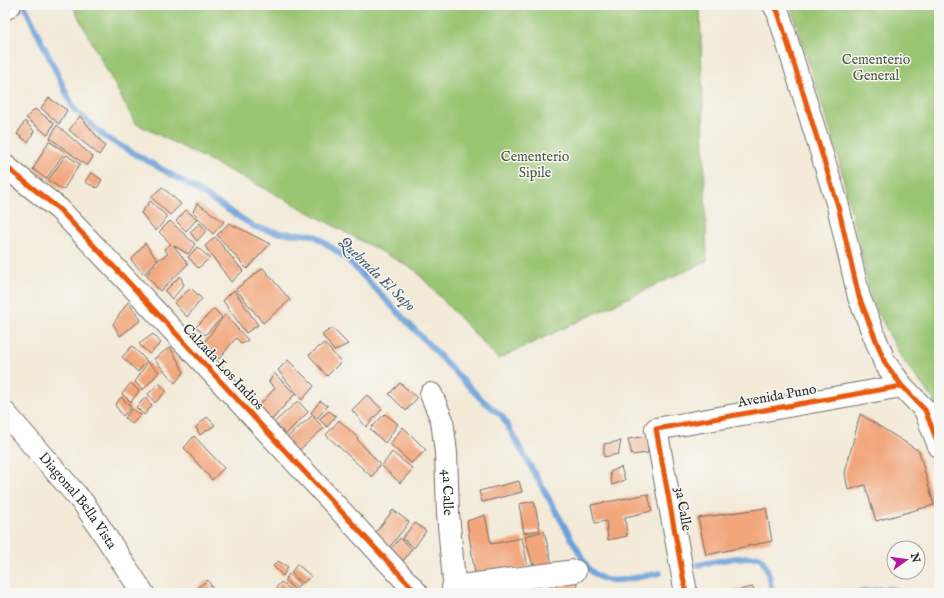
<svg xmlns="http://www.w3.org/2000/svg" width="944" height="598" font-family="'IM FELL English',serif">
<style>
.green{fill:#99c471;stroke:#62784e}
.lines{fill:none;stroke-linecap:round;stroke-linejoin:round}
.stream{stroke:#6ca0d8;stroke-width:6}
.building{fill:#f2a67c}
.minor-casing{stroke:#716e68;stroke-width:24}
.minor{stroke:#fff;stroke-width:22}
.cycleway-casing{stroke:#f6f6f2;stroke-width:8}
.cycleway{stroke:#e8590c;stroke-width:5}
.labels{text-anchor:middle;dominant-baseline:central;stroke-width:3;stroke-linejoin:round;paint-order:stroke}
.park-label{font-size:14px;fill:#4c5940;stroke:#f6f6f2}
.street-label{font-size:14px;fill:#2b2b2b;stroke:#f6f6f2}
.water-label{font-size:15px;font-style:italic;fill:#455a70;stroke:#f6f6f2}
</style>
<rect width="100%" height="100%" fill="#f6f6f2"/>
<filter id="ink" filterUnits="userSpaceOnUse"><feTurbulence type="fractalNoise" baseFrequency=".025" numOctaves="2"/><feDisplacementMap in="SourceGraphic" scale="8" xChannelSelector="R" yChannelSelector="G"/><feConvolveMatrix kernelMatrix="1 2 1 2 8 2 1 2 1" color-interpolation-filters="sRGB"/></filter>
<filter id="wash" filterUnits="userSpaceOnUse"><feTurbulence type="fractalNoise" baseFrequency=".012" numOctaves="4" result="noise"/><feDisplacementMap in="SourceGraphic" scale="16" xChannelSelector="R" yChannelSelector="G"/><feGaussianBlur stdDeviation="0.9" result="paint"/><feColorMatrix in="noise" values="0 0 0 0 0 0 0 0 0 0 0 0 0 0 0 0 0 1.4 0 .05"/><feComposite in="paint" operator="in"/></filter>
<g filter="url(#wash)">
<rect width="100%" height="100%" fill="#f3ead8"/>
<path class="green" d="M 72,5 L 700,5 L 707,261 L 498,359 L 415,270 L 264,188 L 135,123 Z
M 790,5 L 939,5 L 939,412 L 934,400 L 902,359 L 872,301 L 836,148 Z"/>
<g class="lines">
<path class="stream" d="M 24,5 L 74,109 L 105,137 L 181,180 L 255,227 L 280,233 L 314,235 L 346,258 L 480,398 L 502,416 L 588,568 C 594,574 599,578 607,580 C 617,583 649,575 660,573
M 698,565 C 719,561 739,556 760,557 C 770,570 769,579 773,593
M 857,593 C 871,591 889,585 902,593"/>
</g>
<g id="blocks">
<path class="building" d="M 49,98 L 67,110 L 59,124 L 41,108 Z
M 35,109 L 54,123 L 48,135 L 26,118 Z
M 80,116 L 105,146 L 99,155 L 69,130 Z
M 25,121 L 34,131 L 28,142 L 17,134 Z
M 57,125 L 93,157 L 87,166 L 50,138 Z
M 49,141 L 65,152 L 46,179 L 33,169 Z
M 66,155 L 80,164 L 63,190 L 48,180 Z
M 91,172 L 102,180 L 97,188 L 85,182 Z
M 162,187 L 181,204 L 170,215 L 151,197 Z
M 150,201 L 167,217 L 156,231 L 141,213 Z
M 197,203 L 224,222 L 213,234 L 193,212 Z
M 186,210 L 197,219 L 186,231 L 176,221 Z
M 170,221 L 195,244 L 188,254 L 173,245 L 188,264 L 160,291 L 146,275 L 159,259 L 168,254 L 164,249 L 171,244 L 159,232 Z
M 200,223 L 206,231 L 197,241 L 190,232 Z
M 229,223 L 270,244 L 247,269 L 217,235 Z
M 215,237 L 243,271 L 231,282 L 205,246 Z
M 145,243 L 157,260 L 144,274 L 131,260 Z
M 197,247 L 210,258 L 198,268 L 188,257 Z
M 263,268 L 290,300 L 263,323 L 236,289 Z
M 180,276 L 184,285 L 172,299 L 165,291 Z
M 191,288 L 202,299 L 187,317 L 174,303 Z
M 234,290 L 258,325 L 246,333 L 223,301 Z
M 128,302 L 141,320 L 120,336 L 113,324 Z
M 214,309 L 222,317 L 205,335 L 196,327 Z
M 225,315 L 248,340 L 242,344 L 236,338 L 219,359 L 204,342 Z
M 332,328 L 348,344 L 334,351 L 322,335 Z
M 153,334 L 161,343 L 149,354 L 139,344 Z
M 324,343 L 341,362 L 327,376 L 309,355 Z
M 132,346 L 147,361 L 138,372 L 122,357 Z
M 170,347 L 184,372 L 175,383 L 154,359 Z
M 288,360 L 314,386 L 302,400 L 278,370 Z
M 148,362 L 159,372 L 143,390 L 135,382 Z
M 274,373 L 295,394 L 267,425 L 256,409 L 275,388 L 269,382 Z
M 131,383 L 139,391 L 131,402 L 122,394 Z
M 159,383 L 166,391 L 155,403 L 148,394 Z
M 400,383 L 417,398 L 406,411 L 389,394 Z
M 367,395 L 382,409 L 366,427 L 352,410 Z
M 121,397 L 131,407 L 123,416 L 115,405 Z
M 145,398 L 152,405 L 144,415 L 136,407 Z
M 298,401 L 308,412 L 281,439 L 270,426 Z
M 320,401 L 328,406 L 317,418 L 311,413 Z
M 131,409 L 141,415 L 132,424 L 125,418 Z
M 329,411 L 336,416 L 327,427 L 319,419 Z
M 385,414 L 398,424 L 385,443 L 370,429 Z
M 860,414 L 919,451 L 934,505 L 876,521 L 865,485 L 848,490 L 845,473 Z
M 312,416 L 324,428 L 295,454 L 284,440 Z
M 207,417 L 215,425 L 200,435 L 196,427 Z
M 339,420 L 358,438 L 357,439 L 380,464 L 372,477 L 326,435 Z
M 403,427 L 426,450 L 411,463 L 390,444 Z
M 194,436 L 224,468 L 212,480 L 184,448 Z
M 647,436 L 648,453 L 632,455 L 628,439 Z
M 621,441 L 618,454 L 604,457 L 604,444 Z
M 392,452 L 413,469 L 400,483 L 382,466 Z
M 621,467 L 625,480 L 612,485 L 610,472 Z
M 519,481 L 522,492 L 482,502 L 479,491 Z
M 648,494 L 652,511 L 625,517 L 627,536 L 608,540 L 606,521 L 595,523 L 591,505 Z
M 534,501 L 540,530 L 524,533 L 519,504 Z
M 766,508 L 772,541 L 706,555 L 698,518 Z
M 393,510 L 409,522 L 386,552 L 372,537 Z
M 485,515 L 491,544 L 522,538 L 528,567 L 475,575 L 467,521 Z
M 415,523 L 426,531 L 414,548 L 402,538 Z
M 544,531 L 553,568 L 546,568 L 532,563 L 525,536 Z
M 400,538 L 412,549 L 400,565 L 388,553 Z
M 278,561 L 288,567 L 283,576 L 273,566 Z
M 297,564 L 311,576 L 303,583 L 291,573 Z
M 289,574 L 300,584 L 295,590 L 285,580 Z
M 576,578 L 578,593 L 557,593 L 555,583 Z
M 208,580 L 214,592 L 212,593 L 200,593 L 197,588 Z
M 281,582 L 292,591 L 291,593 L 282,593 L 276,588 Z
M 753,587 L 754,593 L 727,593 L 727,592 Z"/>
</g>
</g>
<g filter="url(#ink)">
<use href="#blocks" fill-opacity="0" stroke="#716e68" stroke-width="1"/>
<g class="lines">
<g class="minor-casing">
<g id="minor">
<path d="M 774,5 L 778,12 L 791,54 L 838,206 L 859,297 L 885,363 L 902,386 L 925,410 L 939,446"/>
<path d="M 5,9 L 10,5"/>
<path d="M 5,166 L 59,209 L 118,271 L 417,593"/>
<path id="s1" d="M 431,394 L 442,420 L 446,453 L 448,514 L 455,593"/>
<path id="s2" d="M 5,413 L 85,505 L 143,593"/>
<path d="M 453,587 L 575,571"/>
<path d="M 686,593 L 656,429 L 902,386"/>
</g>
</g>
<use href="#minor" class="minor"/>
<g class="cycleway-casing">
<path id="cycleway" d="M 774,5 L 778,12 L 791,54 L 838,206 L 859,297 L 885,363 L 902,386 L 925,410 L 939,446
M 5,166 L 59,209 L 118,271 L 417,593
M 686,593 L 656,429 L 902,386"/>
</g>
<use href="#cycleway" class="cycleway"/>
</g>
</g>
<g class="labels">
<g class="park-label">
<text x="876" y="60">Cementerio<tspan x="876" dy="16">General</tspan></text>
<text x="535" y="157">Cementerio<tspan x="535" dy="16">Sipile</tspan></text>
</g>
<g class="street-label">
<text transform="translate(223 367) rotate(47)">Calzada Los Indios</text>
<text transform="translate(777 396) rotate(-10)">Avenida Puno</text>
<text stroke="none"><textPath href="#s1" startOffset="101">4a Calle</textPath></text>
<text stroke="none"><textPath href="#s2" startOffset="114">Diagonal Bella Vista</textPath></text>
<text transform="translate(683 509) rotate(80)">3a Calle</text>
</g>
<g class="water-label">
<text transform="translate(377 274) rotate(44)">Quebrada El Sapo</text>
</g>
</g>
<rect width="944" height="598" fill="none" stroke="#f6f6f2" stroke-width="20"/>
<g transform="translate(906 560) rotate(76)"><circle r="19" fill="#f6f6f2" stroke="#a5a5a2"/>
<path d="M0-3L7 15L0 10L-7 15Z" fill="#b5179e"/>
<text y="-6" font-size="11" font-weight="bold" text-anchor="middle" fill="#2b2b2b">N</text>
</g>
</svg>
